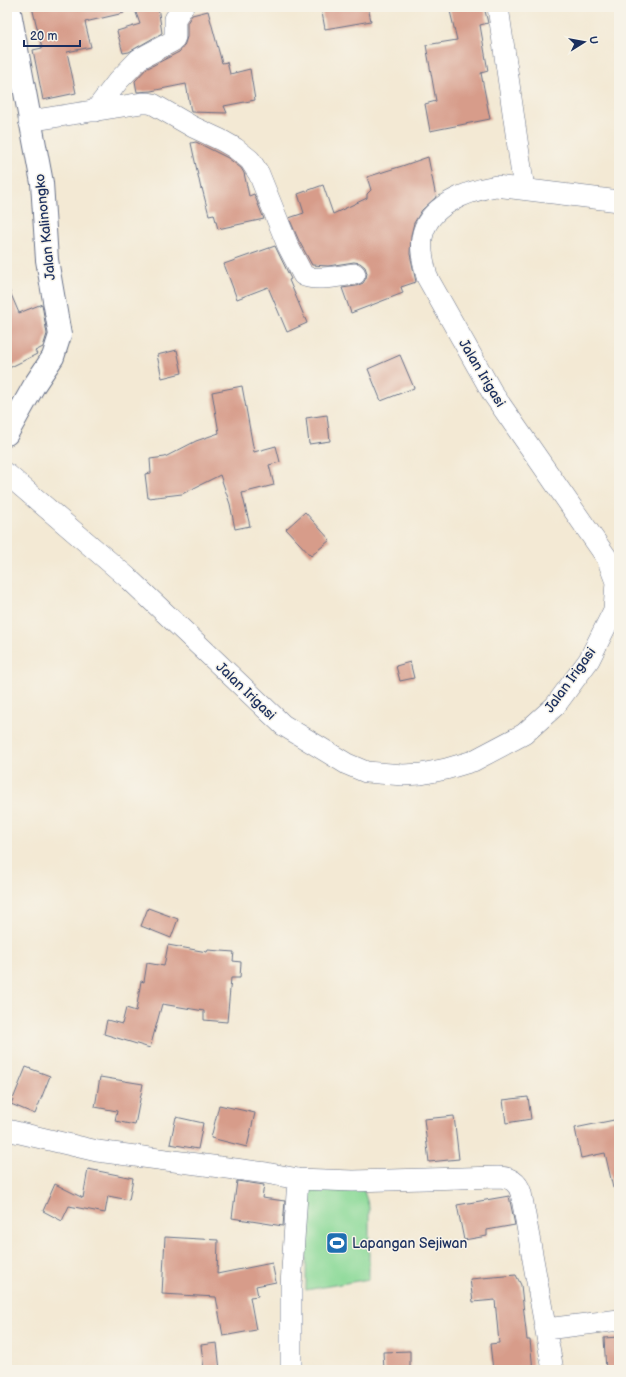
<svg xmlns="http://www.w3.org/2000/svg" width="626" height="1377" font-family="'Balsamiq Sans',sans-serif">
<style>
.green{fill:#8ad997;stroke:#52847a}
.building{fill:#d79c8a}
.lines{fill:none;stroke-linecap:round;stroke-linejoin:round}
.minor-casing{stroke:#677087;stroke-width:22}
.tertiary-casing{stroke:#677087;stroke-width:24}
.minor{stroke:#fff;stroke-width:21}
.tertiary{stroke:#fff;stroke-width:22}
.labels{text-anchor:middle;dominant-baseline:central;stroke-width:3;stroke-linejoin:round;paint-order:stroke}
.street-label{font-size:14px;fill:#1b2f5e;stroke:#f7f3e8}
.poi-label{font-size:14px;fill:#1b2f5e;stroke:#f7f3e8;text-anchor:start}
</style>
<rect width="100%" height="100%" fill="#f7f3e8"/>
<filter id="ink" filterUnits="userSpaceOnUse"><feTurbulence type="fractalNoise" baseFrequency=".025" numOctaves="2"/><feDisplacementMap in="SourceGraphic" scale="8" xChannelSelector="R" yChannelSelector="G"/><feConvolveMatrix kernelMatrix="1 2 1 2 8 2 1 2 1" color-interpolation-filters="sRGB"/></filter>
<filter id="wash" filterUnits="userSpaceOnUse"><feTurbulence type="fractalNoise" baseFrequency=".012" numOctaves="4" result="noise"/><feDisplacementMap in="SourceGraphic" scale="16" xChannelSelector="R" yChannelSelector="G"/><feGaussianBlur stdDeviation="0.9" result="paint"/><feColorMatrix in="noise" values="0 0 0 0 0 0 0 0 0 0 0 0 0 0 0 0 0 1.4 0 .05"/><feComposite in="paint" operator="in"/></filter>
<g filter="url(#wash)">
<rect width="100%" height="100%" fill="#f3e9d4"/>
<path class="green" d="M 362,1185 L 369,1207 L 369,1279 L 306,1290 L 307,1186 Z"/>
<g id="blocks">
<path class="building" d="M 32,7 L 123,7 L 124,13 L 85,22 L 91,47 L 67,52 L 76,93 L 43,100 L 33,50 L 42,48 Z
M 134,7 L 158,7 L 162,33 L 129,52 L 123,53 L 117,31 L 140,24 Z
M 321,7 L 368,7 L 371,21 L 325,29 Z
M 449,7 L 484,7 L 488,23 L 480,25 L 488,71 L 481,73 L 490,119 L 430,131 L 425,104 L 436,101 L 426,45 L 457,40 Z
M 208,11 L 222,63 L 227,62 L 230,74 L 250,69 L 255,100 L 224,106 L 227,113 L 191,112 L 186,84 L 151,91 L 137,92 L 135,81 L 146,69 L 179,52 L 184,46 L 187,37 L 187,23 L 192,15 Z
M 196,142 L 228,158 L 241,168 L 244,173 L 249,196 L 254,194 L 264,219 L 218,229 L 214,214 L 209,215 L 202,188 L 201,189 L 191,143 Z
M 428,157 L 436,197 L 422,210 L 414,223 L 411,235 L 410,254 L 416,282 L 401,287 L 403,293 L 351,313 L 342,288 L 356,286 L 363,283 L 366,278 L 367,273 L 365,267 L 360,263 L 354,262 L 328,266 L 312,265 L 299,241 L 289,218 L 304,213 L 298,194 L 323,185 L 333,214 L 367,198 L 367,194 L 371,190 L 367,177 L 402,166 Z
M 275,246 L 291,279 L 289,280 L 307,323 L 287,332 L 268,287 L 237,299 L 224,264 Z
M 7,285 L 19,313 L 42,304 L 47,334 L 43,347 L 35,351 L 37,354 L 7,369 Z
M 177,350 L 182,373 L 162,378 L 157,355 Z
M 400,355 L 414,388 L 381,401 L 368,369 Z
M 242,386 L 254,452 L 276,446 L 280,462 L 269,465 L 274,485 L 242,493 L 250,526 L 235,529 L 230,504 L 220,475 L 182,494 L 148,498 L 145,474 L 151,473 L 150,459 L 165,457 L 196,441 L 219,433 L 212,392 Z
M 327,415 L 330,441 L 309,444 L 306,418 Z
M 305,512 L 330,540 L 311,556 L 286,529 Z
M 410,662 L 414,678 L 400,681 L 396,666 Z
M 148,908 L 178,919 L 171,938 L 141,926 Z
M 168,945 L 207,952 L 208,950 L 234,952 L 233,961 L 241,962 L 240,978 L 231,978 L 227,1022 L 204,1020 L 204,1011 L 162,1004 L 150,1048 L 104,1034 L 107,1020 L 122,1024 L 126,1008 L 136,1011 L 141,981 L 144,982 L 147,963 L 164,966 Z
M 26,1067 L 50,1076 L 35,1114 L 11,1104 Z
M 100,1077 L 143,1084 L 135,1125 L 115,1121 L 117,1111 L 95,1107 Z
M 528,1097 L 531,1119 L 506,1123 L 503,1100 Z
M 219,1105 L 255,1113 L 247,1147 L 211,1138 Z
M 454,1116 L 459,1159 L 429,1162 L 424,1119 Z
M 176,1117 L 203,1123 L 198,1149 L 170,1144 Z
M 619,1119 L 619,1187 L 613,1188 L 605,1153 L 581,1158 L 575,1128 Z
M 88,1169 L 133,1178 L 129,1200 L 108,1196 L 105,1213 L 69,1206 L 62,1221 L 43,1211 L 55,1184 L 83,1198 Z
M 237,1181 L 264,1185 L 262,1198 L 285,1201 L 283,1226 L 232,1218 Z
M 509,1196 L 515,1225 L 487,1230 L 487,1236 L 464,1240 L 457,1205 Z
M 165,1237 L 218,1240 L 217,1274 L 272,1263 L 276,1282 L 256,1286 L 258,1296 L 250,1297 L 256,1330 L 223,1336 L 216,1297 L 162,1294 Z
M 516,1275 L 521,1285 L 527,1340 L 530,1340 L 533,1370 L 493,1370 L 490,1344 L 499,1343 L 495,1300 L 473,1302 L 470,1279 Z
M 619,1337 L 619,1370 L 606,1370 L 604,1338 Z
M 217,1343 L 220,1370 L 204,1370 L 201,1345 Z
M 410,1351 L 410,1370 L 384,1370 L 383,1352 Z"/>
</g>
</g>
<g filter="url(#ink)">
<use href="#blocks" fill-opacity="0" stroke="#677087" stroke-width="1"/>
<g class="lines">
<g class="minor-casing">
<path id="minor" d="M 498,7 L 524,189
M 95,111 L 118,81 L 139,59 L 173,41 L 175,37 L 175,19 L 183,7
M 29,121 L 142,103 L 148,103 L 153,104 L 193,127 L 221,140 L 235,148 L 250,160 L 259,174 L 288,246 L 303,275 C 313,282 344,275 355,274
M 7,474 L 127,577 L 283,725 L 347,764 L 366,772 L 403,775 L 421,774 L 446,769 L 473,761 L 524,734 L 555,706 L 589,660 L 614,610 L 616,582 L 607,558 L 493,394 L 427,277 C 424,264 420,251 422,238 C 427,205 468,191 496,186 L 619,201
M 7,1130 L 97,1151 L 266,1173 L 298,1179 L 353,1181 L 498,1177 C 510,1177 518,1182 521,1193 L 553,1370
M 546,1329 L 619,1320
M 291,1370 L 291,1285 L 298,1179"/>
</g>
<g class="tertiary-casing">
<path id="tertiary" d="M 7,434 L 35,384 L 53,357 L 60,335 L 47,260 L 42,183 L 9,7"/>
</g>
<use href="#minor" class="minor"/>
<use href="#tertiary" class="tertiary"/>
</g>
</g>
<defs>
<g id="stadium-square" transform="scale(1.15)"><rect x="-9" y="-9" width="18" height="18" rx="4" fill="#1f6fb2" stroke="#f7f3e8"/><path d="M0-5a6.5 5 0 1 0 0 10a6.5 5 0 1 0 0-10ZM-3.5-1.8h7v3.6h-7Z" fill="#fff"/></g>
</defs>
<g fill-rule="evenodd">
<use href="#stadium-square" x="337" y="1243"/>
</g>
<g class="labels">
<g class="street-label">
<text transform="translate(45 227) rotate(-96)">Jalan Kalinongko</text>
<text transform="translate(482 373) rotate(59)">Jalan Irigasi</text>
<text transform="translate(570 680) rotate(-54)">Jalan Irigasi</text>
<text transform="translate(246 691) rotate(44)">Jalan Irigasi</text>
</g>
<g class="poi-label">
<text x="352" y="1243">Lapangan Sejiwan</text>
</g>
</g>
<rect width="626" height="1377" fill="none" stroke="#f7f3e8" stroke-width="24"/>
<g transform="translate(584 42) rotate(79)" stroke="#f7f3e8" stroke-width="3" paint-order="stroke">
<path d="M0-3L7 15L0 10L-7 15Z" fill="#1b2f5e"/>
<text y="-6" font-size="11" font-weight="bold" text-anchor="middle" fill="#1b2f5e">U</text>
</g>
<path d="M24 40v6h56v-6" fill="none" stroke="#1b2f5e" stroke-width="2"/>
<text x="30" y="40" font-size="12" fill="#1b2f5e" stroke="#f7f3e8" stroke-width="3" paint-order="stroke">20 m</text>
</svg>
